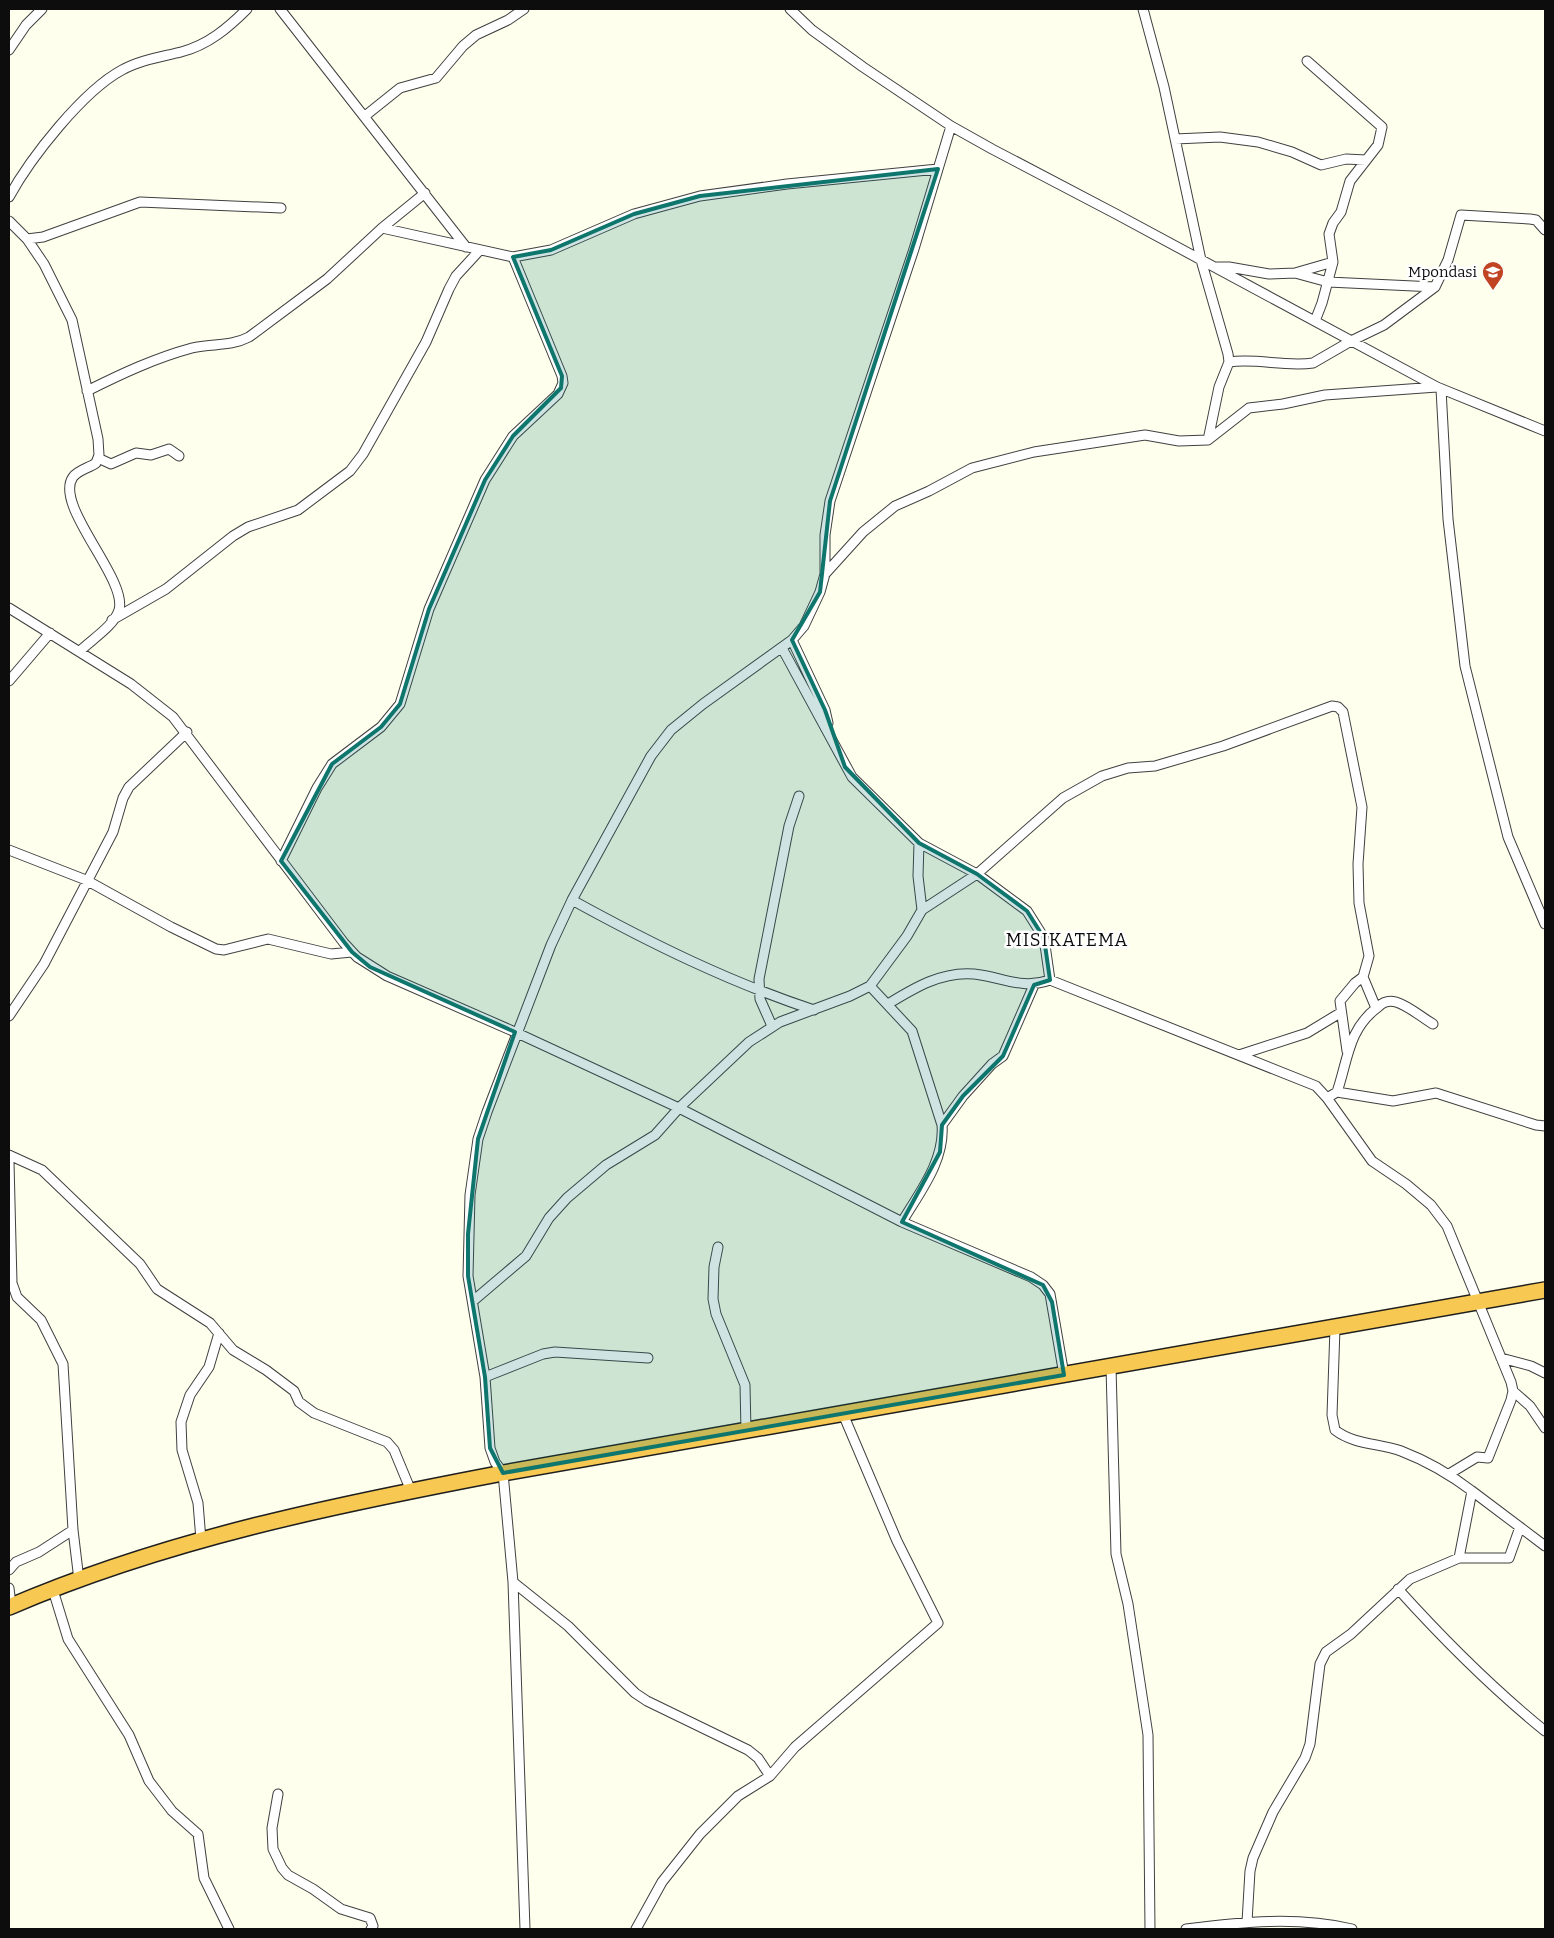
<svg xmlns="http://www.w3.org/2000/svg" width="1554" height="1938" font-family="Bitter,serif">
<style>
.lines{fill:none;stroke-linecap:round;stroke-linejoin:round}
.street-casing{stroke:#404040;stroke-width:11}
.highway-casing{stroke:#1e1e1e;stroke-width:18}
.street{stroke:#fff;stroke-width:9}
.highway{stroke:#f7c953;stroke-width:15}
.marked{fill:#0f766e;fill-opacity:0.2;stroke:#0f766e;stroke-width:4;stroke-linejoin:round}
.labels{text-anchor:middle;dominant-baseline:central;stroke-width:5;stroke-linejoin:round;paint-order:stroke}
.poi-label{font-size:15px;fill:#0d0d0d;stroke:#fff;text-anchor:end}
.quarter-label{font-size:18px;letter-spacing:1px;fill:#0d0d0d;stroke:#fff}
</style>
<rect width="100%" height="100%" fill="#feffed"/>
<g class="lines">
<g class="street-casing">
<path id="street" d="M 280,9 L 466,247
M 790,9 L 812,30 L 863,67 L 951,126 L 992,149 L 1116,214 L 1437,387 L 1545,431
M 1143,9 L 1164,87 L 1201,260 L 1228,354 L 1229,362 L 1219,387 L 1208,440
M 9,50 L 26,25 L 42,9
M 1307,61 L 1382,127 L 1378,145 L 1350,181 L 1341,212 L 1333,223 L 1329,234 L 1333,262 L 1322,303 L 1315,321
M 365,116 L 400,88 L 436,78 L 463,46 L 476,35 L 508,20 L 524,9
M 1175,139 L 1220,137 L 1258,142 L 1292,152 L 1321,165 L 1346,159 L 1366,160
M 9,197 C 31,157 83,91 122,70 C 140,60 161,57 181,52 C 208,45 228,28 247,9
M 9,221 L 27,239 L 44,264 L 72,320 L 98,439 L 99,455 L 96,463 C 89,468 78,470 73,477 C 53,505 128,579 119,610 C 114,626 91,640 80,651
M 382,228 L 513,257 L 551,250 L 634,214 L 700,196 L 787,184 L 938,169
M 27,239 L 43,237 L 140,202 L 281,208
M 1217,267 L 1229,267 L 1269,274 L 1295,273 L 1328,282 L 1435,287
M 1295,273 L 1333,262
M 1229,362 C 1257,358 1285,367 1313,363 L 1351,341 L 1384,325 L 1435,287 L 1448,260 L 1461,215 L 1530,219 L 1536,220 L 1545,230
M 1441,389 L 1448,519 L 1465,666 L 1508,837 L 1545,924
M 87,391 C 121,374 155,358 192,348 C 212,343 230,347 249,337 L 327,279 L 382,228 L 425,193
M 98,458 L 111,464 L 136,453 L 151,455 L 169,449 L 179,456
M 825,574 L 863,532 L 895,506 L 929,491 L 972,468 L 1034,452 L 1145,435 L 1179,441 L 1208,440 L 1249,408 L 1283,404 L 1325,395 L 1437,387
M 9,608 L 131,684 L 173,717 L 344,943 L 357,957 L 387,976 L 515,1032 L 679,1108 L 902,1222 L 1031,1277 L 1043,1285 L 1050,1294 L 1064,1375
M 112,620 L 166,589 L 233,536 L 248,527 L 298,510 L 350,471 L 363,454 L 426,342 L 449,289 L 456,276 L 479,251
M 792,640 L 825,710 L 828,723
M 782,648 L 852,777 L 919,843 L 977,874 L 1027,911 L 1044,938 L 1050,980
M 9,681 L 50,633
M 919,843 L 918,876 L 922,910
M 9,850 L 86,880 L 171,927 L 216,949 L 224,950 L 268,939 L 331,954 L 352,952
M 281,861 L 317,788 L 332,764 L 381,727 L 400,704 L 429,609 L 485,480 L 513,436 L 558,394 L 563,383 L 562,376 L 513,257
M 572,900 C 650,943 729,982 814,1010
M 870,986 L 912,1031 L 942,1125 C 945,1161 919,1193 902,1222
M 888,1004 C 914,988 942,971 974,974 C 1003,977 1021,990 1050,980 L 1316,1086 L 1327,1098 L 1372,1161 L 1406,1184 L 1431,1205 L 1447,1226 L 1511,1382 L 1513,1391 L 1511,1400 L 1488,1458 L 1477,1457 L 1449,1474
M 9,1016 L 44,964 L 113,832 L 123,798 L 129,787 L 187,732
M 772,1026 L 760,999 L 759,979 L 789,826 L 799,796
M 1347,1051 L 1340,1001 L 1355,983 L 1363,977
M 1239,1055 L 1307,1033 L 1340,1013
M 1337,1092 C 1348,1060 1348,1029 1378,1007 C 1383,1002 1388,1000 1396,1002 C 1409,1006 1421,1017 1433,1024
M 1327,1098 L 1337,1092 L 1393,1101 L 1436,1093 L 1536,1125 L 1545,1126
M 942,1125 L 963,1096 L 992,1064 L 1003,1056 L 1034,985
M 9,1155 L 42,1170 L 140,1264 L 157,1289 L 210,1323 L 233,1350 L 266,1370 L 294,1391 L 299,1402 L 314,1413 L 387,1442 L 394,1450 L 411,1491
M 9,1162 L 12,1283 L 17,1297 L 41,1320 L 63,1364 L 73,1530 L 79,1580
M 718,1247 L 714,1267 L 713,1299 L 716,1314 L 745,1385 L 746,1431
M 473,1301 L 526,1256 L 549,1218 L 567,1198 L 606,1165 L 655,1135 L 679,1108 L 749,1042 L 780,1022 L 850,996 L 870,986 L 907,936 L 922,910 L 977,874 L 1063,798 L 1102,776 L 1128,768 L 1155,766 L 1223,746 L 1332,706 L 1338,707 L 1343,712 L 1362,807 L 1358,864 L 1359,903 L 1369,956 L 1363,977 L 1376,1008
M 1335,1328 L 1332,1415 L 1335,1430 C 1354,1445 1380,1443 1401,1451 C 1427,1461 1451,1475 1472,1491
M 1501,1358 L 1531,1366 L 1545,1373
M 1111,1367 L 1116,1554 L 1128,1604 L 1148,1735 L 1150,1929
M 485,1377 L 543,1354 L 555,1352 L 648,1358
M 1513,1391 L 1530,1406 L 1545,1428
M 201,1540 L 198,1503 L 182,1450 L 181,1422 L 190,1395 L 209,1367 L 219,1333
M 1459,1558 L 1472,1491 L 1545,1546
M 9,1570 L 16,1562 L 39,1552 L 73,1530
M 513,1582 L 568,1626 L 635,1693 L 647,1701 L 748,1750 L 758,1758 L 770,1776
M 9,1588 L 11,1605
M 1398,1589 C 1444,1640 1492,1688 1545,1731
M 53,1590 L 68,1639 L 129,1735 L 149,1781 L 172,1811 L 198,1834 L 204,1878 L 229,1929
M 278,1794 L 272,1828 L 273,1849 L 282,1868 L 288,1875 L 313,1889 L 341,1909 L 370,1918 L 373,1926 L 371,1929
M 1247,1922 L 1250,1871 L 1253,1858 L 1273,1812 L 1305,1758 L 1310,1744 L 1320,1664 L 1326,1652 L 1351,1634 L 1410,1579 L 1459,1558 L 1509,1558 L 1520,1527
M 525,1929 L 513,1582 L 503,1473 L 495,1462 L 490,1448 L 485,1377 L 468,1276 L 470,1195 L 478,1139 L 487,1112 L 551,945 L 572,900 L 651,756 L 671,730 L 703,704 L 792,640 L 804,626 L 820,592 L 825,574 L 825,535 L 830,501 L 914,249 L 951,126
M 636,1929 L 662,1882 L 700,1834 L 738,1796 L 770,1776 L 795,1747 L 938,1623 L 897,1541 L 843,1414
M 1186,1929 C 1242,1922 1296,1916 1352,1929"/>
</g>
<g class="highway-casing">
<path id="highway" d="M 9,1607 C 167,1539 335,1505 503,1473 L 1545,1290"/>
</g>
<use href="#street" class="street"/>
<use href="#highway" class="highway"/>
</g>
<path class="marked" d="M 938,169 L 830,501 L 820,592 L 792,640 L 825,710 L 845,767 L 919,843 L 977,874 L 1027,911 L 1044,938 L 1050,980 L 1034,985 L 1003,1056 L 963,1096 L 942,1125 L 940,1152 L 902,1222 L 1043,1285 L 1052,1302 L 1064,1375 L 503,1473 L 490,1448 L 485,1377 L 468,1276 L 468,1234 L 478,1139 L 515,1032 L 370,967 L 352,952 L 281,861 L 332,764 L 381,727 L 400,704 L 429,609 L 485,480 L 513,436 L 561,388 L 562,376 L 513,257 L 551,250 L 634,214 L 700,196 Z"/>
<defs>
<g id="school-pin" transform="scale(1.125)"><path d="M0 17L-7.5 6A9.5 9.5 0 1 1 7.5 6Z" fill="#c04422" stroke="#fff"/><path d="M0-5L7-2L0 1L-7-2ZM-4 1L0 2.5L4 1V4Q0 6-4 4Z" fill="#fff"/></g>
</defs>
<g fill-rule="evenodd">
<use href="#school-pin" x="1493" y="272"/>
</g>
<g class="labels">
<g class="poi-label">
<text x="1477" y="272">Mpondasi</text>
</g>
<g class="quarter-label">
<text x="1067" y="940">MISIKATEMA</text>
</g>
</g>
<rect width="1554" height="1938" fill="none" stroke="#0d0d0d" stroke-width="20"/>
</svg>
